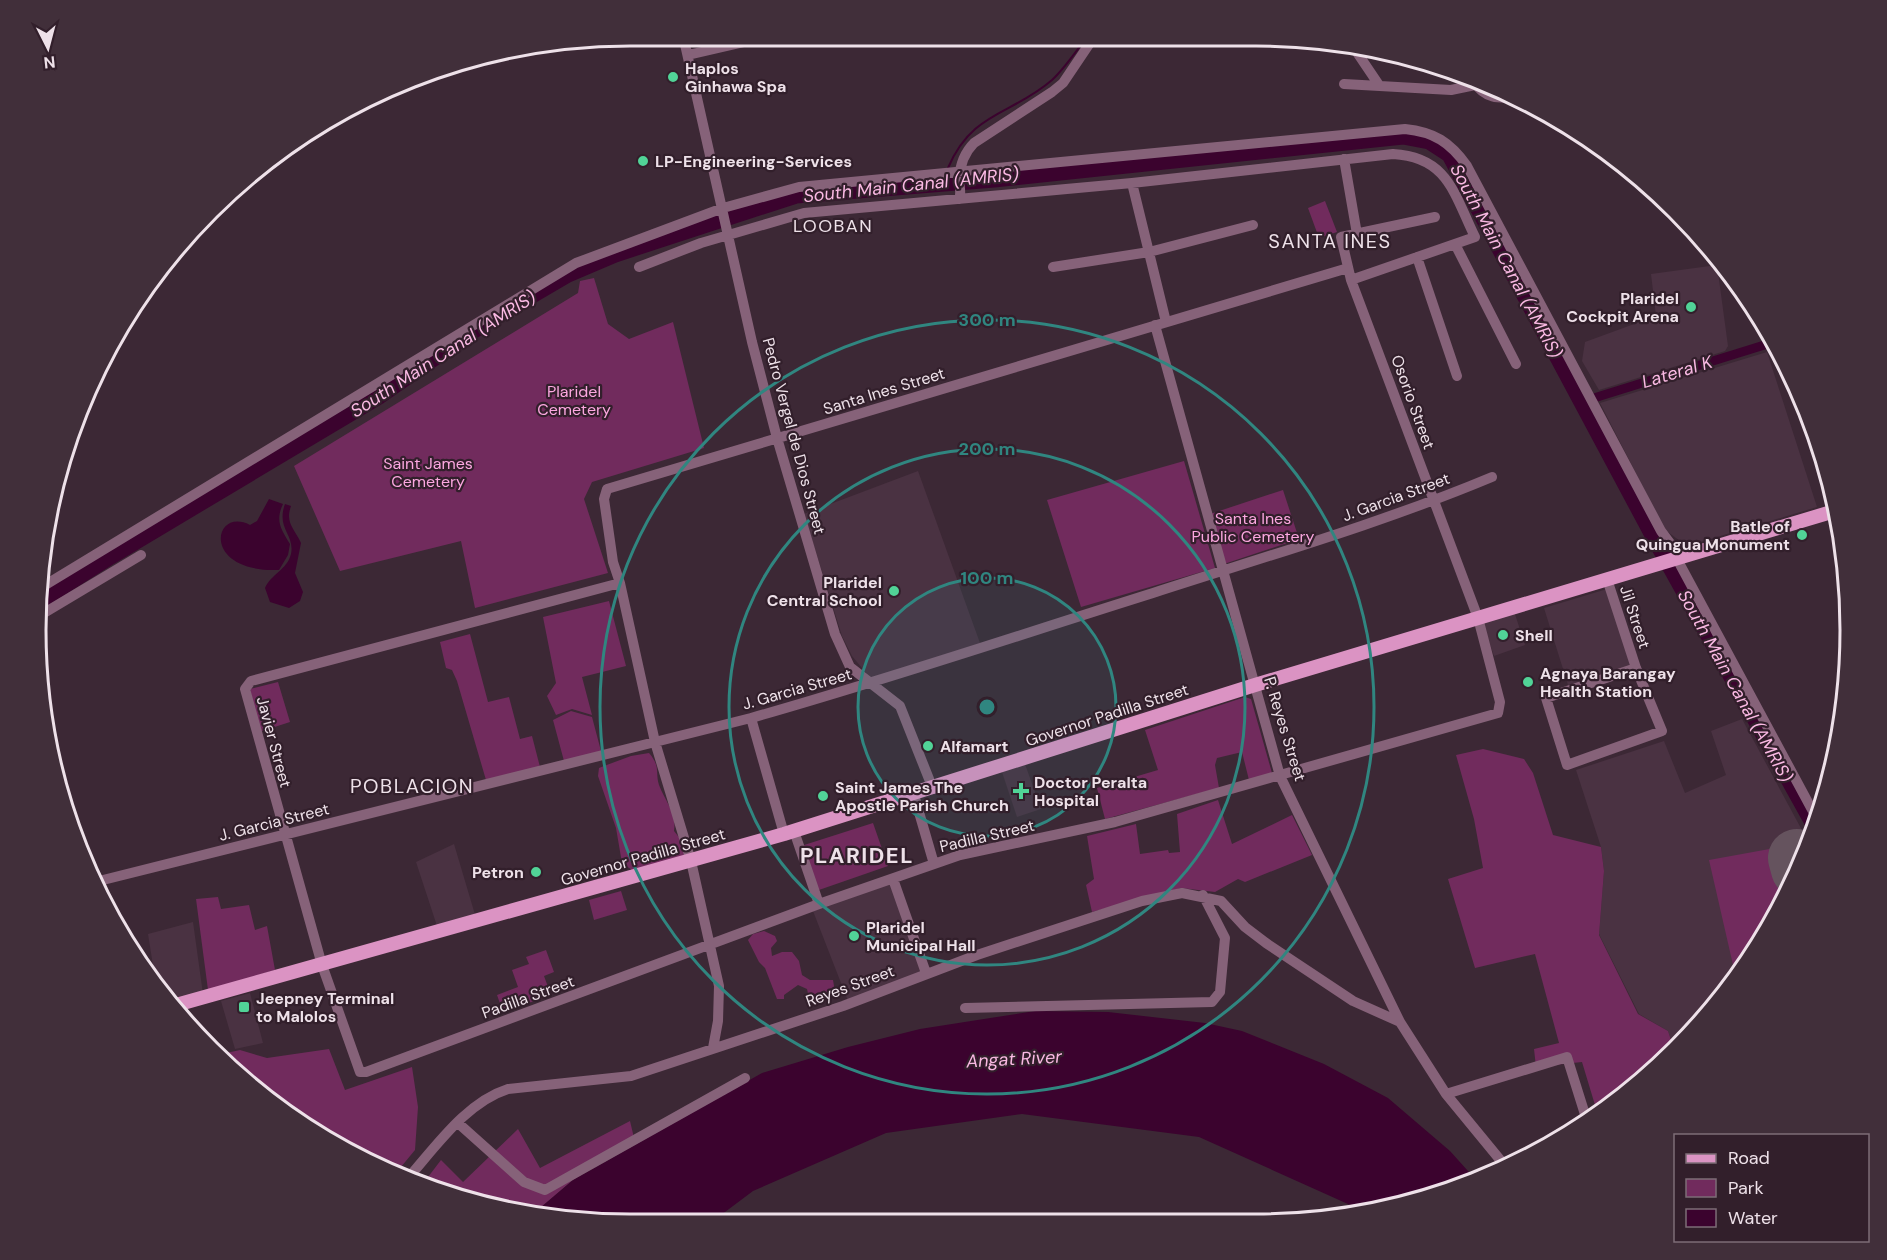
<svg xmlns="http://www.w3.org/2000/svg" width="1887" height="1260" font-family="'DM Sans',sans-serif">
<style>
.built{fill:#4a3242}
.green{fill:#712b5d}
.water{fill:#3b032e}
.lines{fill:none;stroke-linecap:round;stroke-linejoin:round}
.stream{stroke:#3b032e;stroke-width:2}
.canal{stroke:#3b032e;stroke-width:9}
.river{stroke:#3b032e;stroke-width:15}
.runway{stroke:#65535e;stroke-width:58}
.minor{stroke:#866279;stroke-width:10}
.major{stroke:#db93c3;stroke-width:14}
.ring{fill:none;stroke:#308680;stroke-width:3}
.poi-dot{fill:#51d397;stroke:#321f2b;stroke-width:2}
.labels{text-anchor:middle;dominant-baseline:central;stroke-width:4.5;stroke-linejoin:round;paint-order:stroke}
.poi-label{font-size:16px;font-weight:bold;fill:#eee1e9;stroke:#321f2b;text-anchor:start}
.park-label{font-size:16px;fill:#fca7e0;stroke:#321f2b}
.street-label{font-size:16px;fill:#eee1e9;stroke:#321f2b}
.water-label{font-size:18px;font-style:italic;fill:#fab9e3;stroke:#321f2b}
.neighbourhood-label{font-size:18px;letter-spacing:1.5px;fill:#eee1e9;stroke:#321f2b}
.quarter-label{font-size:20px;letter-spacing:1.5px;fill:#eee1e9;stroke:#321f2b}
.district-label{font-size:22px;font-weight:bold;letter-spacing:1.5px;fill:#eee1e9;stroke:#321f2b}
.rim{fill:none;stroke:#eee1e9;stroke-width:3}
.centre{fill:#308680;stroke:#321f2b;stroke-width:3}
.ring-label{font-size:18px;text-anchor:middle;font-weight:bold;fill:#308680;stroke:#321f2b;stroke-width:4.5;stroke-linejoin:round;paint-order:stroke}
</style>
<rect width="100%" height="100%" fill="#3c2835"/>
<path class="built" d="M 1717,265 L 1728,346 L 1725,351 L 1599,390 L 1582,361 L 1585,342 L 1656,316 L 1651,274 Z
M 1767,352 L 1817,507 L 1687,546 L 1665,530 L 1600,403 Z
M 918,471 L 980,643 L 872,680 L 852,656 L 842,636 L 804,514 Z
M 1607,589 L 1631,666 L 1568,685 L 1544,608 Z
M 1514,611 L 1525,645 L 1494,656 L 1482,621 Z
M 1742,719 L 1810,845 L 1806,857 L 1751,960 L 1675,1052 L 1668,1031 L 1639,1014 L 1599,934 L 1604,871 L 1601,847 L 1576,770 L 1664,741 L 1685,793 L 1726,775 L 1711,731 Z
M 1025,764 L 1041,809 L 1017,817 L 1002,772 Z
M 454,844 L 476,918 L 438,929 L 416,862 Z
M 890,882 L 922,972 L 848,1001 L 813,911 Z
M 193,922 L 203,994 L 173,1002 L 155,978 L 148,934 Z
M 250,993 L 263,1043 L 235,1049 L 221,1001 Z"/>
<path class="green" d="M 1325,201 L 1337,232 L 1319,238 L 1308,208 Z
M 594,278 L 608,324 L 629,339 L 673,322 L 704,448 L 592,482 L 584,499 L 608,573 L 475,608 L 461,541 L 340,571 L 294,466 L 578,293 L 580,281 Z
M 1184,461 L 1215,568 L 1081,607 L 1047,500 Z
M 1283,490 L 1299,539 L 1224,564 L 1207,515 Z
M 609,601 L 626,666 L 582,677 L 592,715 L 572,709 L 556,715 L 547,696 L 556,683 L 543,617 Z
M 470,634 L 488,702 L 509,697 L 520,739 L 532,736 L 540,767 L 486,780 L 457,681 L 452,670 L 446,668 L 440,642 Z
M 278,682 L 290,722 L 259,732 L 250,689 Z
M 1245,697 L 1251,699 L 1272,773 L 1249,780 L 1242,752 L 1217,758 L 1215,765 L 1219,788 L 1105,819 L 1097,788 L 1158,770 L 1145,730 Z
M 571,711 L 592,717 L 601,751 L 564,761 L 553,720 Z
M 1483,749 L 1524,759 L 1533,773 L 1553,835 L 1601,847 L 1604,871 L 1599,935 L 1638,1014 L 1668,1031 L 1675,1052 L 1598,1115 L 1582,1062 L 1536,1067 L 1534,1049 L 1559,1043 L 1535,954 L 1475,968 L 1448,879 L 1483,868 L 1474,819 L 1456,755 Z
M 649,753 C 661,767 655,772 659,785 C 665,801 677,813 674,831 L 682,841 L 686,853 C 677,861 671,864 659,862 L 655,866 L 632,870 L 622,863 L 616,828 L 598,776 L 599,768 L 604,766 L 631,756 Z
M 1218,800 L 1232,844 L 1292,815 L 1312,855 L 1245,882 L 1238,879 L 1215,892 L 1181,888 L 1092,912 L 1086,885 L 1094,879 L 1087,836 L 1136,824 L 1140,854 L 1168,850 L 1169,853 L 1180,852 L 1177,814 Z
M 873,823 L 888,866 L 816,891 L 801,846 Z
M 1775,848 L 1785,896 L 1751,960 L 1736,978 L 1709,860 Z
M 621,891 L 627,910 L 594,920 L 589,900 Z
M 218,897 L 221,909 L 249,905 L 255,930 L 267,926 L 275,970 L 208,990 L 196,899 Z
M 764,931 L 775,936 L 777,941 L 771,948 L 772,956 L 782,952 L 792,952 L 799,961 L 802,975 L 810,980 L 833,980 L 835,992 L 817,999 L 809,998 L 807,989 L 798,985 L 784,995 L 784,999 L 777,999 L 765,968 L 759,962 L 748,940 L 753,934 Z
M 546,950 L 554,972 L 544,976 L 551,995 L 503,1012 L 497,995 L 518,987 L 512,970 L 529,964 L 526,957 Z
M 329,1049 L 345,1090 L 412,1067 L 418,1107 L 415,1150 L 396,1173 C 327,1149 273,1102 217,1055 L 240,1050 L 267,1058 Z
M 630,1121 L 635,1142 L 573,1180 L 533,1214 L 514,1213 L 425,1181 L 441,1160 L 463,1182 L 518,1129 L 540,1168 Z"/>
<path class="water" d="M 269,499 L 283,504 C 275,521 281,529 290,544 L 288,555 L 279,570 C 200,573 213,506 250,525 L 257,521 Z
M 285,504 L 291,506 C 285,523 294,528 301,543 L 295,573 L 303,592 L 300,601 L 289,608 L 270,602 L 265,588 C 271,574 287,570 291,554 C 295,534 276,529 285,504 Z
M 1035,1011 L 1108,1012 L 1205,1023 L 1242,1031 L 1324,1064 L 1388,1098 L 1450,1151 L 1477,1181 L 1368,1213 L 1199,1137 L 1022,1114 L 886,1133 L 753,1191 L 709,1224 L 630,1224 L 533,1214 L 573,1180 L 762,1073 L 848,1047 L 920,1029 Z"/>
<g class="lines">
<path class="stream" d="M 948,168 C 972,111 1012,115 1052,80 C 1065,68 1076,51 1087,37
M 942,184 L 945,176"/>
<path class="canal" d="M 1581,402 L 1774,342"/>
<path class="river" d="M 527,299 L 568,275 L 615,255 L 796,196 L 994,180 L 1403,137 L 1429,142 L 1449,155 L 1654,539 L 1815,828
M 38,603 L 111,557 L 379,397 L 490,320"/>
<path class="runway" d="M 1797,858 L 1800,869"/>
<path class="minor" d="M 684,40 L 752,342 L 777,438 L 835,634 L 850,667 L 900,706 L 933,789
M 1352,45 L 1379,85
M 688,55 L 753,40
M 1473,81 C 1485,99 1498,99 1518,97
M 1344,84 L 1451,90 L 1475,85
M 1344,159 L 1357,234
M 1132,183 L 1166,322
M 959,199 C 962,192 959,187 959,179 C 960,165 964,153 974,143 L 1052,92 L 1063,83 L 1094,37
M 1455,244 L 1516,364
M 1417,257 L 1457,376
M 639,267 L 701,243 L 804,213 L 1132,183 L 1393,154 C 1448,157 1454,194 1475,237 L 1351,280
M 1053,267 L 1149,252 L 1253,225
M 1155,325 L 1280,776 L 1400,1022 L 1446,1094 L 1506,1167
M 1677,559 L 1817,819
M 1607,579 L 1636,668 L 1662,731 L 1567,765 L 1546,698 L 1636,668
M 620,583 L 251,681 L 245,689 L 322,965 L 360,1072 L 366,1072 L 819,904 L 960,855 L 1115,822 L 1498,713 L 1500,702 L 1478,618 L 1351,280 L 1341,237 L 1435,217
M 37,590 L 576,263 L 723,208 L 799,187 L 1405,129 C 1434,132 1450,142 1467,166 L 1661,531 L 1670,543 L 1689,555
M 39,616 L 141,555
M 751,718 L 784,834
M 914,795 L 934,864
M 794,831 L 819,904
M 893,879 L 926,973
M 95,882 L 751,718 C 886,680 1019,635 1153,593 C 1267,556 1382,523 1492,477
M 965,1008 L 1212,1002 L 1220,992 L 1225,938 L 1203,895
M 713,1048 L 718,1021 L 719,986 L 691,861 L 655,742 L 620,583 L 613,562 L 604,499 L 607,489 L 1348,268
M 1446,1094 L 1567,1057 L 1588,1124
M 458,1123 L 524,1182 L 545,1190 L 745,1078
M 409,1177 C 437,1145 467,1102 508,1089 L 631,1076 L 843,1006 L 977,955 L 1142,901 L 1182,893 L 1221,901 L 1245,927 L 1266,943 L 1353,1001 L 1400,1022"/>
<path class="major" d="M 176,1005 L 784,834 L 1255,685 L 1838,510"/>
</g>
<circle cx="987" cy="707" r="129" fill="#308680" fill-opacity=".12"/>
<g class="ring">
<circle cx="987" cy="707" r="129"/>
<circle cx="987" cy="707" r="258"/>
<circle cx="987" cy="707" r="387"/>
</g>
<g class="poi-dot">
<circle cx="673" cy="77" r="6"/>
<circle cx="643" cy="161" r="6"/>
<circle cx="1691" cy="307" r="6"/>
<circle cx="1802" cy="535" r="6"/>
<circle cx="894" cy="591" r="6"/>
<circle cx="1503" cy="635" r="6"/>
<circle cx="1528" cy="682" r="6"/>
<circle cx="928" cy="746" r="6"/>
<path d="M1018 782h6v6h6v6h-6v6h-6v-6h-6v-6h6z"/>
<circle cx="823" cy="796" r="6"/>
<circle cx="536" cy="872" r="6"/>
<circle cx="854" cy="936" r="6"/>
<rect x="238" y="1001" width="12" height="12" rx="3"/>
</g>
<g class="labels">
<g class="poi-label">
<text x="685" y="68">Haplos<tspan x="685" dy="18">Ginhawa Spa</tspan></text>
<text x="655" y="161">LP-Engineering-Services</text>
<text x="1679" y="298" text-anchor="end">Plaridel<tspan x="1679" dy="18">Cockpit Arena</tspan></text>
<text x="1790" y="526" text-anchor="end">Batle of<tspan x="1790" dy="18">Quingua Monument</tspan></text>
<text x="882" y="582" text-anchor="end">Plaridel<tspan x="882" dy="18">Central School</tspan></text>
<text x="1515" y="635">Shell</text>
<text x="1540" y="673">Agnaya Barangay<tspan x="1540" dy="18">Health Station</tspan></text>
<text x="940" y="746">Alfamart</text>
<text x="1034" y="782">Doctor Peralta<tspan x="1034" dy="18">Hospital</tspan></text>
<text x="835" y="787">Saint James The<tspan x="835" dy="18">Apostle Parish Church</tspan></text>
<text x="524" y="872" text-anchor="end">Petron</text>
<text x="866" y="927">Plaridel<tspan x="866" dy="18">Municipal Hall</tspan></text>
<text x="256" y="998">Jeepney Terminal<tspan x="256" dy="18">to Malolos</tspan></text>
</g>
<g class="park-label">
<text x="574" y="391">Plaridel<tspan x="574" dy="18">Cemetery</tspan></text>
<text x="428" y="463">Saint James<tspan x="428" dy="18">Cemetery</tspan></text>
<text x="1253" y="518">Santa Ines<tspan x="1253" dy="18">Public Cemetery</tspan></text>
</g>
<g class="street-label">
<text transform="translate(884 391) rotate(-17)">Santa Ines Street</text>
<text transform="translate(1413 402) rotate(70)">Osorio Street</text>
<text transform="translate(794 436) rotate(75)">Pedro Vergel de Dios Street</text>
<text transform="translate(1396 497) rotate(-20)">J. Garcia Street</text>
<text transform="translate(1635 617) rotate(72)">Jil Street</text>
<text transform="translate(797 689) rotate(-16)">J. Garcia Street</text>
<text transform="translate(1107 715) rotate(-18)">Governor Padilla Street</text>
<text transform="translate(1285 729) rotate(73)">P. Reyes Street</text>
<text transform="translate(274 742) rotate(75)">Javier Street</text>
<text transform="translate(274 822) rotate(-14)">J. Garcia Street</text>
<text transform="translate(987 836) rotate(-13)">Padilla Street</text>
<text transform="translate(643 857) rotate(-16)">Governor Padilla Street</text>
<text transform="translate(850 986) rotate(-20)">Reyes Street</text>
<text transform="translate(528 997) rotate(-20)">Padilla Street</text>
</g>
<g class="water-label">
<text transform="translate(911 185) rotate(-6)">South Main Canal (AMRIS)</text>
<text transform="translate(1506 261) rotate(62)">South Main Canal (AMRIS)</text>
<text transform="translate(443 354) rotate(-33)">South Main Canal (AMRIS)</text>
<text transform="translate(1677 372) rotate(-17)">Lateral K</text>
<text transform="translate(1735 686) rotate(61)">South Main Canal (AMRIS)</text>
<text transform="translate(1014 1059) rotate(-3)">Angat River</text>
</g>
<g class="neighbourhood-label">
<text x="833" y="226">LOOBAN</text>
</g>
<g class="quarter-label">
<text x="1330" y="241">SANTA INES</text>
<text x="412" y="786">POBLACION</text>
</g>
<g class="district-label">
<text x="857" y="855">PLARIDEL</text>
</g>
</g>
<path d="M0 0H1887V1260H0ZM630 46H1256A584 584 0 0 1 1840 630V630A584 584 0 0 1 1256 1214H630A584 584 0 0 1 46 630V630A584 584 0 0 1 630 46Z" fill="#412f3a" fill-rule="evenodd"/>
<path class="rim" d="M630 46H1256A584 584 0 0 1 1840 630V630A584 584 0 0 1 1256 1214H630A584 584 0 0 1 46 630V630A584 584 0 0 1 630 46Z"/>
<circle cx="987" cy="707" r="9" class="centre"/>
<g class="ring-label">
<text x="987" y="326">300 m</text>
<text x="987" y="455">200 m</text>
<text x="987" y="584">100 m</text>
</g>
<rect x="1674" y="1134" width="195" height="108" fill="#321f2b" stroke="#7d6d77" stroke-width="1.5"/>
<rect x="1686" y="1154" width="30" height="9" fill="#db93c3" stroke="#7d6d77" stroke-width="1.5"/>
<text x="1728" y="1164" font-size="18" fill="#eee1e9">Road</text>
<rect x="1686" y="1179" width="30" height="18" fill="#712b5d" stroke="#7d6d77" stroke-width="1.5"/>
<text x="1728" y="1194" font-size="18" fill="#eee1e9">Park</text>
<rect x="1686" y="1209" width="30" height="18" fill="#3b032e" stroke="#7d6d77" stroke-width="1.5"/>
<text x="1728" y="1224" font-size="18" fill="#eee1e9">Water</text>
<g transform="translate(48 48) rotate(174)" stroke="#321f2b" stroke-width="4.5" paint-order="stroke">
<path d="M0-4.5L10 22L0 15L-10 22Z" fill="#eee1e9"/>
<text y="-9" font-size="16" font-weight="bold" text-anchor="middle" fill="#eee1e9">N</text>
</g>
</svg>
